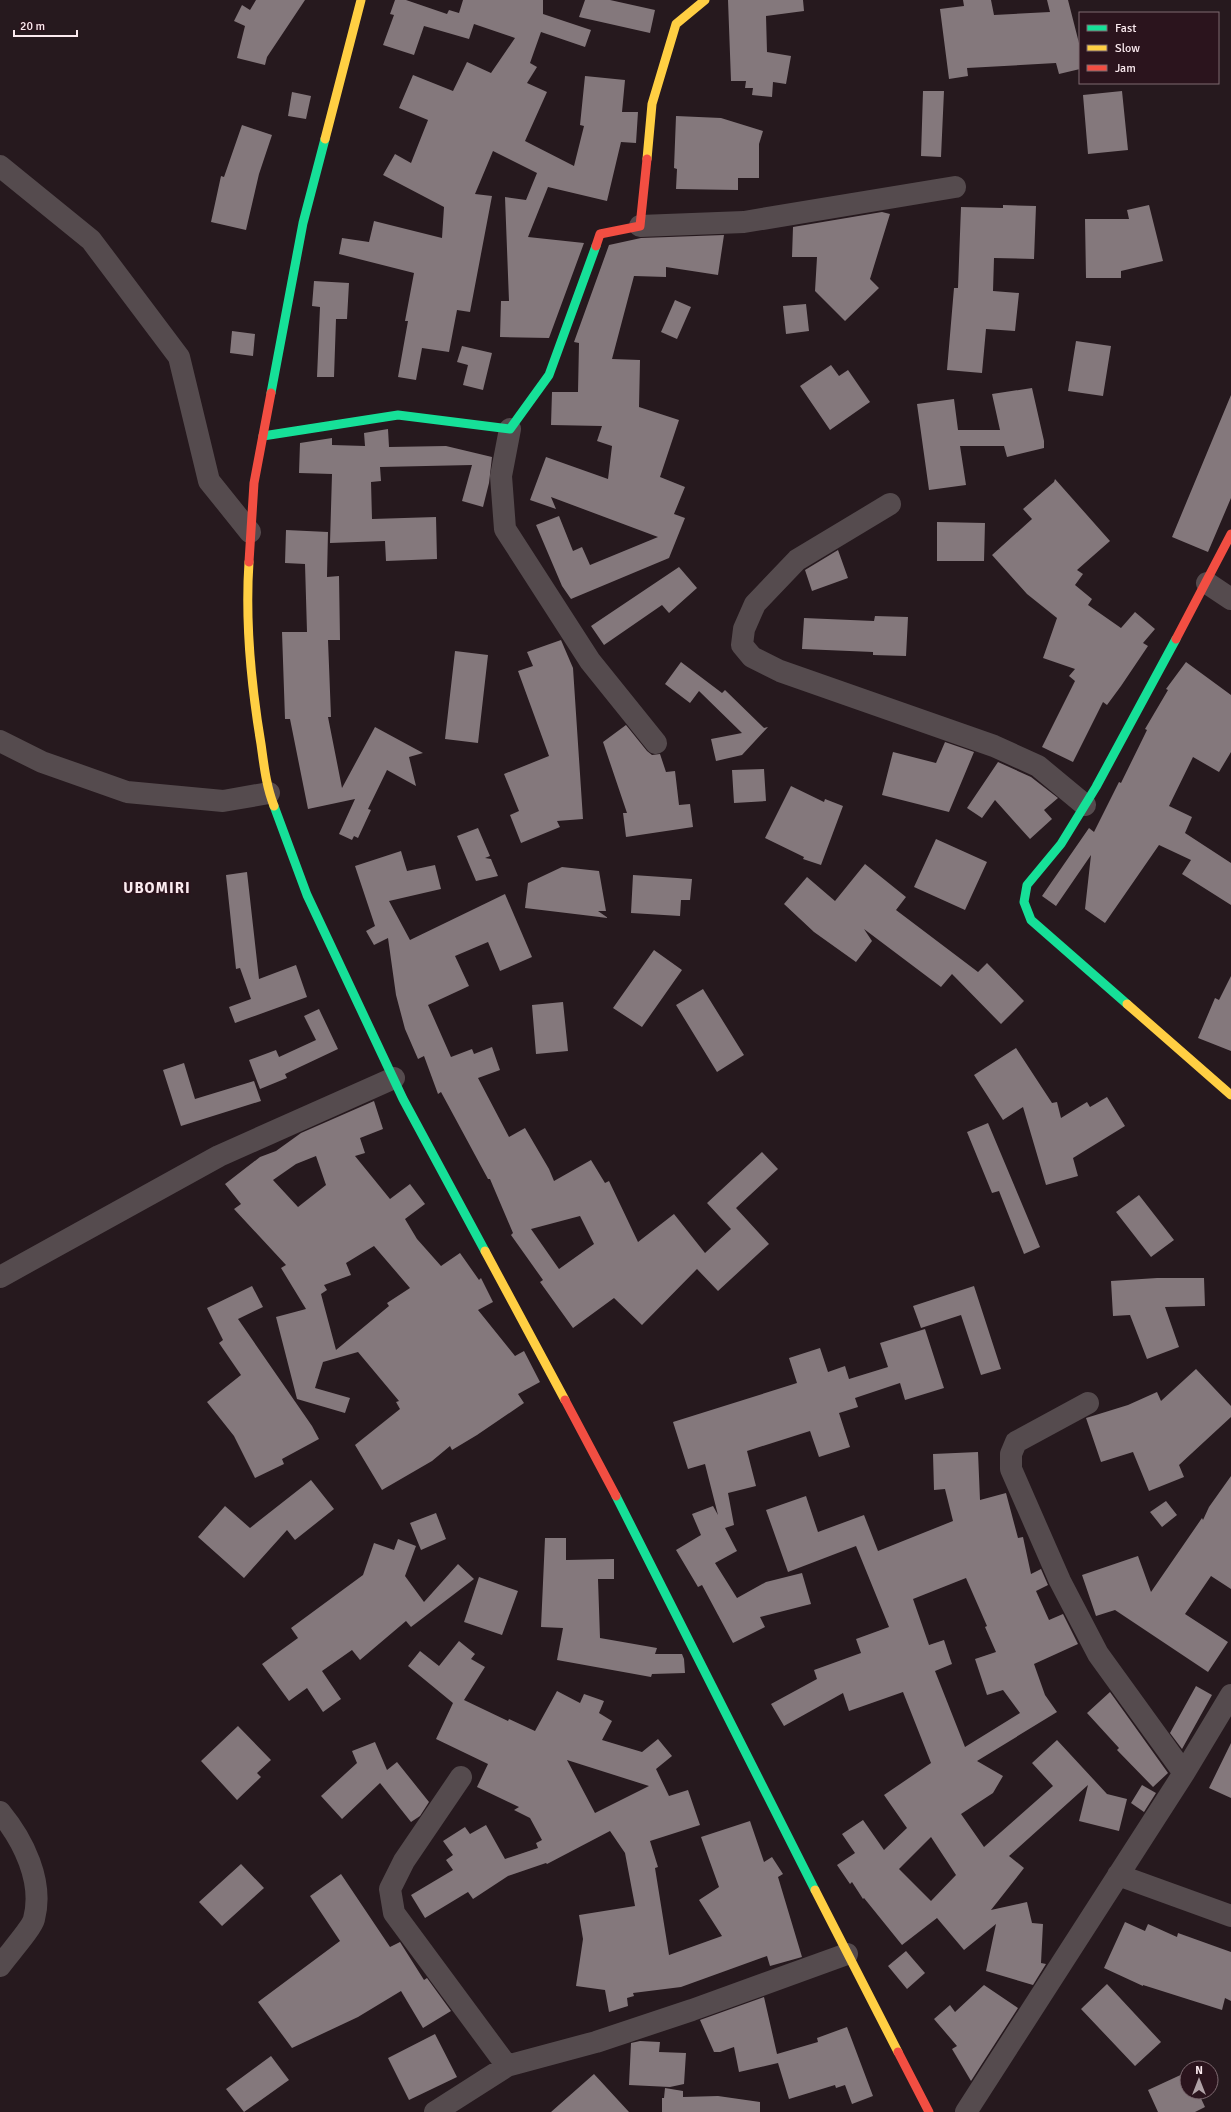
<svg xmlns="http://www.w3.org/2000/svg" width="1231" height="2112" font-family="Signika,sans-serif">
<style>
.building{fill:#84787c;fill-rule:evenodd}
.lines{fill:none;stroke-linecap:round;stroke-linejoin:round}
.street{stroke:#554b4e;stroke-width:22}
.fast{stroke:#16e098;stroke-width:9}
.slow{stroke:#ffcf43;stroke-width:9}
.jam{stroke:#f24e42;stroke-width:9}
.labels{text-anchor:middle;dominant-baseline:central;stroke-width:4;stroke-linejoin:round;paint-order:stroke}
.district-label{font-size:15px;font-weight:bold;letter-spacing:1px;fill:#fbeaef;stroke:#2b141d}
</style>
<rect width="100%" height="100%" fill="#26191e"/>
<path class="building" d="M 256,0 L 305,0 L 267,57 L 265,65 L 237,58 L 245,26 L 234,21 L 242,5 L 250,10 Z
M 395,0 L 406,0 L 447,14 L 449,10 L 459,13 L 463,0 L 543,0 L 543,14 L 591,30 L 585,47 L 541,32 L 530,63 L 537,67 L 527,83 L 547,92 L 525,141 L 574,166 L 584,126 L 580,125 L 585,76 L 625,80 L 622,112 L 638,112 L 636,143 L 621,142 L 607,201 L 548,187 L 528,237 L 584,243 L 549,338 L 500,337 L 501,301 L 509,301 L 505,197 L 526,200 L 537,173 L 493,151 L 475,194 L 492,196 L 470,312 L 457,310 L 449,352 L 422,348 L 416,380 L 398,377 L 408,321 L 405,321 L 414,273 L 339,254 L 342,238 L 369,242 L 374,221 L 442,238 L 444,207 L 383,175 L 395,154 L 411,163 L 428,120 L 399,108 L 413,75 L 453,91 L 467,62 L 491,73 L 515,38 L 474,24 L 469,39 L 424,26 L 414,55 L 383,45 L 394,15 L 390,14 Z
M 585,0 L 610,0 L 655,10 L 650,33 L 579,17 Z
M 728,0 L 803,0 L 804,11 L 766,16 L 767,52 L 791,56 L 786,84 L 773,82 L 772,97 L 752,95 L 753,88 L 745,88 L 746,81 L 731,81 Z
M 963,0 L 991,0 L 994,15 L 1050,12 L 1047,0 L 1068,0 L 1080,47 L 1080,69 L 1059,74 L 1056,63 L 967,68 L 968,76 L 949,79 L 940,9 L 964,6 Z
M 923,91 L 944,91 L 941,157 L 921,156 Z
M 1122,91 L 1128,150 L 1088,154 L 1083,95 Z
M 292,92 L 311,96 L 306,119 L 288,116 Z
M 676,116 L 721,118 L 763,131 L 759,144 L 759,178 L 738,178 L 738,190 L 676,189 L 677,169 L 674,168 Z
M 242,125 L 272,135 L 259,174 L 246,230 L 211,222 L 221,176 L 224,177 Z
M 1003,205 L 1036,206 L 1034,259 L 994,258 L 993,291 L 1019,293 L 1015,331 L 986,329 L 982,373 L 947,370 L 954,288 L 958,288 L 961,207 L 1003,208 Z
M 1149,205 L 1163,261 L 1121,271 L 1121,278 L 1086,278 L 1085,219 L 1129,219 L 1127,210 Z
M 882,212 L 890,214 L 870,279 L 879,288 L 845,321 L 815,291 L 817,257 L 792,257 L 793,227 Z
M 724,235 L 718,275 L 666,267 L 666,277 L 634,276 L 612,359 L 640,360 L 639,407 L 679,420 L 660,477 L 685,487 L 674,514 L 685,518 L 669,558 L 571,599 L 562,586 L 536,525 L 559,516 L 573,551 L 582,547 L 590,565 L 658,537 L 551,497 L 556,509 L 530,500 L 546,457 L 608,479 L 612,446 L 597,441 L 602,426 L 551,425 L 552,392 L 578,392 L 579,343 L 574,342 L 609,245 L 641,238 Z
M 314,281 L 349,283 L 347,319 L 336,319 L 334,377 L 317,377 L 320,307 L 312,306 Z
M 675,300 L 691,307 L 677,339 L 661,332 Z
M 806,304 L 809,331 L 786,334 L 783,306 Z
M 232,331 L 255,334 L 253,356 L 230,353 Z
M 1076,341 L 1111,346 L 1103,396 L 1068,391 Z
M 462,346 L 492,353 L 483,390 L 463,385 L 468,365 L 457,362 Z
M 831,365 L 839,376 L 848,370 L 870,402 L 830,430 L 800,386 Z
M 1032,388 L 1044,441 L 1044,448 L 1007,457 L 1004,446 L 960,446 L 966,485 L 929,490 L 917,404 L 954,399 L 958,430 L 1000,430 L 992,394 Z
M 1231,395 L 1231,498 L 1208,552 L 1172,537 Z
M 388,429 L 389,447 L 446,446 L 492,457 L 489,483 L 483,507 L 462,501 L 472,465 L 380,467 L 381,481 L 371,482 L 372,519 L 436,517 L 437,559 L 386,561 L 385,541 L 330,543 L 332,474 L 299,473 L 300,443 L 332,438 L 332,445 L 365,446 L 364,433 Z
M 1055,479 L 1110,541 L 1077,570 L 1083,574 L 1075,585 L 1092,599 L 1088,605 L 1121,628 L 1135,612 L 1155,629 L 1143,643 L 1148,646 L 1121,686 L 1107,705 L 1103,702 L 1073,762 L 1042,747 L 1075,681 L 1069,676 L 1075,669 L 1043,658 L 1057,618 L 1027,594 L 992,555 L 1032,519 L 1023,509 L 1054,482 Z
M 937,522 L 985,523 L 984,561 L 937,561 Z
M 286,530 L 328,532 L 327,577 L 339,576 L 340,640 L 328,640 L 331,717 L 328,717 L 342,788 L 375,727 L 423,753 L 409,757 L 416,786 L 387,770 L 368,809 L 371,810 L 358,838 L 354,836 L 352,840 L 339,834 L 355,799 L 308,809 L 290,719 L 285,719 L 282,632 L 307,632 L 305,564 L 285,563 Z
M 838,550 L 848,578 L 812,591 L 805,570 Z
M 679,567 L 697,588 L 669,613 L 662,605 L 604,645 L 591,626 Z
M 875,616 L 908,617 L 906,656 L 873,655 L 873,652 L 802,649 L 804,618 L 874,621 Z
M 561,640 L 573,668 L 583,819 L 557,821 L 560,827 L 521,843 L 510,815 L 519,811 L 504,774 L 549,756 L 518,671 L 533,666 L 527,652 Z
M 455,651 L 488,655 L 478,743 L 445,739 Z
M 681,662 L 722,693 L 725,690 L 764,728 L 768,727 L 742,755 L 716,761 L 711,739 L 742,733 L 699,691 L 690,703 L 665,684 Z
M 1186,662 L 1231,695 L 1231,752 L 1219,772 L 1193,757 L 1169,806 L 1192,817 L 1185,833 L 1231,863 L 1231,905 L 1182,874 L 1191,860 L 1159,845 L 1105,923 L 1085,909 L 1091,855 L 1056,906 L 1042,896 L 1089,828 L 1094,832 L 1119,782 L 1121,783 L 1147,730 L 1145,729 L 1168,690 L 1166,689 Z
M 626,725 L 647,751 L 652,755 L 660,754 L 666,772 L 675,771 L 679,805 L 690,804 L 693,827 L 626,837 L 623,813 L 627,813 L 603,742 Z
M 945,742 L 974,752 L 949,812 L 882,795 L 893,752 L 936,763 Z
M 998,762 L 1031,777 L 1058,798 L 1044,810 L 1052,819 L 1030,839 L 995,800 L 982,818 L 967,808 Z
M 764,769 L 766,801 L 734,803 L 732,770 Z
M 791,786 L 824,802 L 825,799 L 843,806 L 821,865 L 803,859 L 804,857 L 765,838 Z
M 478,828 L 490,856 L 485,858 L 491,859 L 498,876 L 476,881 L 457,836 Z
M 936,839 L 987,862 L 965,910 L 914,887 Z
M 401,851 L 407,871 L 435,865 L 441,889 L 389,901 L 410,940 L 505,894 L 532,957 L 500,971 L 488,942 L 455,956 L 469,986 L 428,1005 L 451,1057 L 472,1049 L 474,1054 L 492,1047 L 500,1070 L 478,1078 L 509,1137 L 525,1128 L 549,1169 L 554,1181 L 591,1160 L 605,1183 L 609,1181 L 638,1242 L 674,1214 L 705,1253 L 731,1229 L 707,1203 L 762,1152 L 778,1169 L 736,1208 L 769,1244 L 718,1291 L 697,1269 L 642,1325 L 614,1298 L 573,1328 L 540,1282 L 543,1280 L 511,1235 L 513,1233 L 490,1179 L 488,1179 L 441,1092 L 438,1094 L 424,1056 L 418,1059 L 405,1029 L 396,995 L 388,938 L 374,945 L 366,931 L 375,926 L 355,866 ZM 580,1216 L 594,1244 L 559,1269 L 531,1229 Z
M 865,864 L 906,897 L 896,910 L 978,972 L 987,963 L 1024,1001 L 1001,1024 L 952,974 L 941,987 L 864,929 L 872,941 L 856,962 L 814,932 L 784,904 L 807,877 L 835,901 Z
M 562,867 L 599,871 L 606,911 L 598,911 L 608,918 L 525,908 L 528,883 Z
M 247,872 L 259,979 L 296,965 L 307,997 L 235,1023 L 229,1007 L 251,999 L 240,968 L 236,969 L 226,875 Z
M 633,875 L 692,879 L 690,900 L 681,900 L 680,916 L 631,913 Z
M 654,950 L 682,970 L 642,1027 L 613,1008 Z
M 1231,976 L 1231,1051 L 1198,1038 L 1215,998 L 1219,1000 Z
M 703,989 L 744,1055 L 717,1072 L 676,1005 Z
M 563,1002 L 568,1051 L 536,1054 L 532,1005 Z
M 319,1009 L 338,1049 L 285,1074 L 287,1078 L 260,1089 L 249,1060 L 276,1050 L 279,1057 L 316,1040 L 304,1016 Z
M 1016,1048 L 1052,1103 L 1057,1102 L 1061,1118 L 1087,1102 L 1090,1107 L 1107,1097 L 1125,1126 L 1073,1158 L 1078,1176 L 1046,1185 L 1023,1107 L 1003,1120 L 974,1075 Z
M 184,1063 L 195,1099 L 254,1081 L 261,1101 L 181,1126 L 163,1070 Z
M 374,1101 L 383,1129 L 360,1138 L 365,1153 L 355,1156 L 390,1199 L 410,1184 L 425,1204 L 405,1219 L 417,1239 L 441,1266 L 460,1253 L 479,1280 L 481,1278 L 493,1302 L 478,1310 L 515,1356 L 524,1351 L 540,1382 L 518,1394 L 524,1403 L 477,1435 L 452,1450 L 450,1446 L 432,1461 L 382,1490 L 355,1445 L 400,1409 L 396,1402 L 399,1401 L 358,1352 L 323,1362 L 315,1388 L 350,1398 L 345,1413 L 297,1399 L 276,1317 L 306,1309 L 281,1268 L 286,1265 L 234,1209 L 241,1204 L 225,1184 L 260,1157 L 276,1151 L 301,1133 ZM 316,1156 L 326,1185 L 298,1207 L 273,1180 L 296,1164 ZM 374,1246 L 410,1288 L 387,1303 L 389,1306 L 336,1350 L 321,1294 L 327,1290 L 324,1285 L 351,1275 L 346,1263 Z
M 988,1123 L 1040,1247 L 1024,1254 L 999,1191 L 992,1193 L 967,1132 Z
M 1139,1195 L 1174,1240 L 1151,1257 L 1116,1212 Z
M 1157,1278 L 1204,1278 L 1205,1306 L 1165,1307 L 1179,1347 L 1147,1359 L 1130,1315 L 1113,1316 L 1111,1281 Z
M 252,1286 L 263,1307 L 238,1319 L 312,1426 L 319,1439 L 282,1459 L 284,1464 L 255,1478 L 234,1436 L 207,1402 L 241,1375 L 219,1343 L 223,1340 L 207,1308 Z
M 974,1286 L 1001,1369 L 981,1375 L 961,1315 L 921,1328 L 913,1306 Z
M 925,1329 L 944,1388 L 905,1400 L 900,1383 L 855,1398 L 858,1407 L 839,1413 L 850,1447 L 819,1457 L 810,1431 L 747,1451 L 756,1486 L 728,1493 L 734,1525 L 725,1528 L 737,1551 L 715,1563 L 737,1598 L 766,1582 L 802,1573 L 811,1604 L 760,1617 L 765,1627 L 733,1643 L 702,1585 L 698,1587 L 676,1550 L 701,1535 L 692,1514 L 713,1506 L 718,1515 L 705,1464 L 688,1469 L 673,1422 L 797,1383 L 789,1358 L 820,1348 L 828,1372 L 845,1366 L 849,1379 L 888,1367 L 880,1343 Z
M 1196,1369 L 1231,1406 L 1231,1417 L 1179,1465 L 1184,1477 L 1149,1491 L 1133,1452 L 1101,1462 L 1086,1418 L 1128,1405 L 1157,1392 L 1161,1401 Z
M 978,1452 L 980,1500 L 1006,1493 L 1018,1538 L 1023,1537 L 1031,1574 L 1041,1569 L 1048,1585 L 1036,1591 L 1049,1620 L 1063,1614 L 1078,1644 L 1034,1664 L 1045,1695 L 1057,1712 L 977,1761 L 1003,1776 L 993,1793 L 961,1814 L 984,1847 L 1053,1786 L 1032,1763 L 1057,1740 L 1107,1794 L 1127,1799 L 1119,1831 L 1079,1821 L 1088,1785 L 1009,1856 L 1024,1868 L 991,1910 L 1027,1902 L 1032,1923 L 1043,1924 L 1041,1963 L 1046,1964 L 1033,1985 L 986,1971 L 996,1924 L 964,1950 L 937,1918 L 902,1945 L 864,1898 L 863,1899 L 852,1882 L 850,1884 L 837,1865 L 855,1853 L 842,1834 L 863,1820 L 884,1850 L 907,1828 L 884,1795 L 931,1763 L 903,1692 L 849,1711 L 843,1693 L 784,1726 L 771,1704 L 817,1679 L 814,1670 L 861,1653 L 856,1639 L 889,1627 L 856,1546 L 788,1572 L 766,1510 L 806,1496 L 818,1532 L 864,1515 L 878,1551 L 953,1521 L 945,1489 L 934,1490 L 933,1454 ZM 966,1578 L 987,1626 L 985,1627 L 996,1652 L 975,1659 L 987,1695 L 1003,1690 L 1020,1713 L 965,1747 L 935,1671 L 952,1664 L 944,1640 L 929,1645 L 913,1599 ZM 931,1837 L 956,1875 L 931,1901 L 899,1869 Z
M 1231,1476 L 1231,1589 L 1211,1576 L 1185,1614 L 1228,1642 L 1208,1672 L 1115,1610 L 1096,1616 L 1082,1575 L 1138,1556 L 1151,1592 L 1202,1518 L 1203,1520 L 1209,1507 Z
M 311,1480 L 334,1509 L 295,1540 L 287,1530 L 244,1578 L 198,1537 L 225,1506 L 250,1528 Z
M 1166,1501 L 1177,1515 L 1162,1527 L 1150,1512 Z
M 436,1513 L 446,1539 L 421,1550 L 410,1523 Z
M 545,1538 L 566,1538 L 566,1560 L 614,1559 L 614,1579 L 598,1579 L 600,1638 L 657,1648 L 655,1654 L 682,1654 L 684,1659 L 685,1673 L 652,1674 L 651,1677 L 557,1660 L 563,1628 L 541,1627 Z
M 398,1539 L 416,1546 L 405,1576 L 424,1602 L 458,1564 L 474,1579 L 411,1627 L 406,1621 L 360,1660 L 352,1650 L 322,1671 L 341,1699 L 323,1712 L 307,1688 L 289,1701 L 262,1664 L 298,1638 L 291,1628 L 363,1575 L 374,1543 L 394,1550 Z
M 479,1577 L 518,1591 L 502,1635 L 464,1622 Z
M 459,1641 L 475,1654 L 471,1659 L 485,1667 L 464,1700 L 508,1721 L 509,1719 L 535,1731 L 557,1691 L 580,1703 L 584,1694 L 604,1701 L 599,1713 L 612,1721 L 602,1740 L 642,1752 L 658,1739 L 672,1756 L 656,1769 L 669,1796 L 688,1790 L 700,1825 L 650,1841 L 658,1867 L 655,1868 L 669,1955 L 722,1936 L 699,1900 L 719,1887 L 701,1837 L 750,1821 L 764,1862 L 772,1857 L 783,1874 L 778,1877 L 802,1957 L 770,1966 L 767,1956 L 681,1987 L 633,1993 L 634,1996 L 627,1998 L 628,2006 L 609,2012 L 605,1990 L 576,1986 L 583,1939 L 579,1915 L 635,1906 L 625,1853 L 610,1831 L 547,1864 L 546,1863 L 508,1876 L 473,1899 L 468,1892 L 425,1918 L 411,1895 L 453,1870 L 446,1860 L 453,1855 L 443,1841 L 465,1827 L 470,1834 L 486,1825 L 505,1859 L 538,1848 L 536,1843 L 542,1840 L 530,1818 L 514,1810 L 519,1807 L 477,1787 L 488,1764 L 436,1739 L 453,1703 L 408,1666 L 420,1651 L 439,1666 ZM 567,1760 L 649,1786 L 595,1813 Z
M 1196,1686 L 1212,1695 L 1182,1749 L 1170,1733 Z
M 1110,1692 L 1168,1773 L 1153,1787 L 1117,1750 L 1119,1748 L 1087,1713 Z
M 238,1726 L 271,1760 L 257,1773 L 261,1777 L 237,1800 L 201,1761 Z
M 375,1742 L 387,1770 L 397,1762 L 429,1802 L 420,1816 L 411,1822 L 380,1783 L 342,1819 L 321,1796 L 357,1763 L 352,1751 Z
M 1231,1743 L 1231,1798 L 1209,1788 Z
M 1142,1785 L 1156,1793 L 1144,1812 L 1131,1803 Z
M 241,1864 L 264,1888 L 222,1926 L 199,1902 Z
M 341,1874 L 390,1947 L 400,1942 L 424,1980 L 427,1978 L 451,2011 L 423,2028 L 401,1991 L 358,2017 L 292,2048 L 258,2002 L 340,1941 L 310,1896 Z
M 1125,1922 L 1145,1931 L 1148,1924 L 1177,1937 L 1178,1933 L 1231,1952 L 1231,2001 L 1225,1998 L 1222,2010 L 1143,1985 L 1143,1986 L 1104,1968 Z
M 906,1951 L 925,1973 L 907,1989 L 888,1966 Z
M 1107,1984 L 1161,2042 L 1135,2066 L 1081,2009 Z
M 984,1985 L 1018,2008 L 971,2081 L 952,2049 L 957,2046 L 934,2019 L 950,2005 L 955,2012 Z
M 764,1997 L 777,2054 L 818,2042 L 817,2038 L 847,2027 L 873,2096 L 852,2104 L 845,2085 L 836,2088 L 835,2085 L 789,2099 L 778,2063 L 739,2072 L 734,2047 L 720,2052 L 714,2052 L 700,2020 Z
M 435,2034 L 457,2077 L 409,2100 L 388,2058 Z
M 640,2041 L 660,2042 L 659,2052 L 686,2053 L 684,2084 L 670,2087 L 629,2085 L 631,2043 Z
M 271,2056 L 289,2080 L 244,2112 L 226,2089 Z
M 1187,2072 L 1187,2092 L 1198,2092 L 1205,2107 L 1195,2112 L 1158,2112 L 1148,2090 Z
M 594,2074 L 629,2112 L 551,2112 Z
M 665,2088 L 683,2091 L 683,2097 L 718,2096 L 760,2102 L 760,2112 L 662,2112 L 662,2098 L 664,2098 Z"/>
<g class="lines">
<path class="street" d="M 0,166 L 91,240 L 179,357 L 209,481 L 250,532
M 640,226 L 744,222 L 955,187
M 510,429 L 501,476 L 505,529 L 590,661 L 656,743
M 890,504 L 797,560 L 755,604 L 744,629 L 742,645 L 752,657 L 780,671 L 994,746 L 1038,766 L 1085,805
M 1207,583 L 1231,599
M 0,741 L 42,762 L 127,792 L 223,801 L 269,793
M 0,1277 L 219,1156 L 394,1078
M 1088,1403 L 1016,1442 L 1011,1454 L 1011,1469 L 1060,1581 L 1098,1654 L 1184,1773
M 461,1777 L 404,1861 L 390,1889 L 394,1913 L 507,2066
M 0,1812 C 23,1840 44,1881 34,1919 C 32,1928 7,1956 0,1966
M 1118,1875 L 1231,1916
M 435,2112 L 507,2066 L 596,2042 L 692,2010 L 847,1954
M 966,2112 L 1184,1773 L 1231,1695"/>
<path class="fast" d="M 271,393 L 303,223 L 325,139
M 263,436 L 398,415 L 510,429 L 549,375 L 596,246
M 274,806 L 307,895 L 403,1099 L 485,1251
M 1127,1004 L 1031,920 L 1024,902 L 1027,885 L 1061,844 L 1096,787 L 1176,639
M 616,1496 L 815,1890"/>
<path class="slow" d="M 325,139 L 361,0
M 647,159 L 652,104 L 676,24 L 705,0
M 249,562 C 245,622 251,684 261,744 C 264,765 266,786 274,806
M 1127,1004 L 1231,1095
M 485,1251 L 565,1400
M 815,1890 L 898,2052"/>
<path class="jam" d="M 596,246 L 600,234 L 640,226 L 647,159
M 249,562 L 254,483 L 271,393
M 1176,639 L 1231,534
M 565,1400 L 616,1496
M 898,2052 L 929,2112"/>
</g>
<g class="labels">
<g class="district-label">
<text x="157" y="888">UBOMIRI</text>
</g>
</g>
<rect x="1079" y="12" width="140" height="72" fill="#2b141d" stroke="#7e6a71"/>
<rect x="1087" y="25" width="20" height="6" fill="#16e098" stroke="#7e6a71"/>
<text x="1115" y="32" font-size="12" fill="#fbeaef">Fast</text>
<rect x="1087" y="45" width="20" height="6" fill="#ffcf43" stroke="#7e6a71"/>
<text x="1115" y="52" font-size="12" fill="#fbeaef">Slow</text>
<rect x="1087" y="65" width="20" height="6" fill="#f24e42" stroke="#7e6a71"/>
<text x="1115" y="72" font-size="12" fill="#fbeaef">Jam</text>
<g transform="translate(1199 2080)"><circle r="19" fill="#2b141d" stroke="#7e6a71"/>
<path d="M0-3L7 15L0 10L-7 15Z" fill="#b0a1a6"/>
<text y="-6" font-size="11" font-weight="bold" text-anchor="middle" fill="#fbeaef">N</text>
</g>
<path d="M14 30v6h63v-6" fill="none" stroke="#fbeaef" stroke-width="2"/>
<text x="20" y="30" font-size="12" fill="#fbeaef" stroke="#2b141d" stroke-width="3" paint-order="stroke">20 m</text>
</svg>
